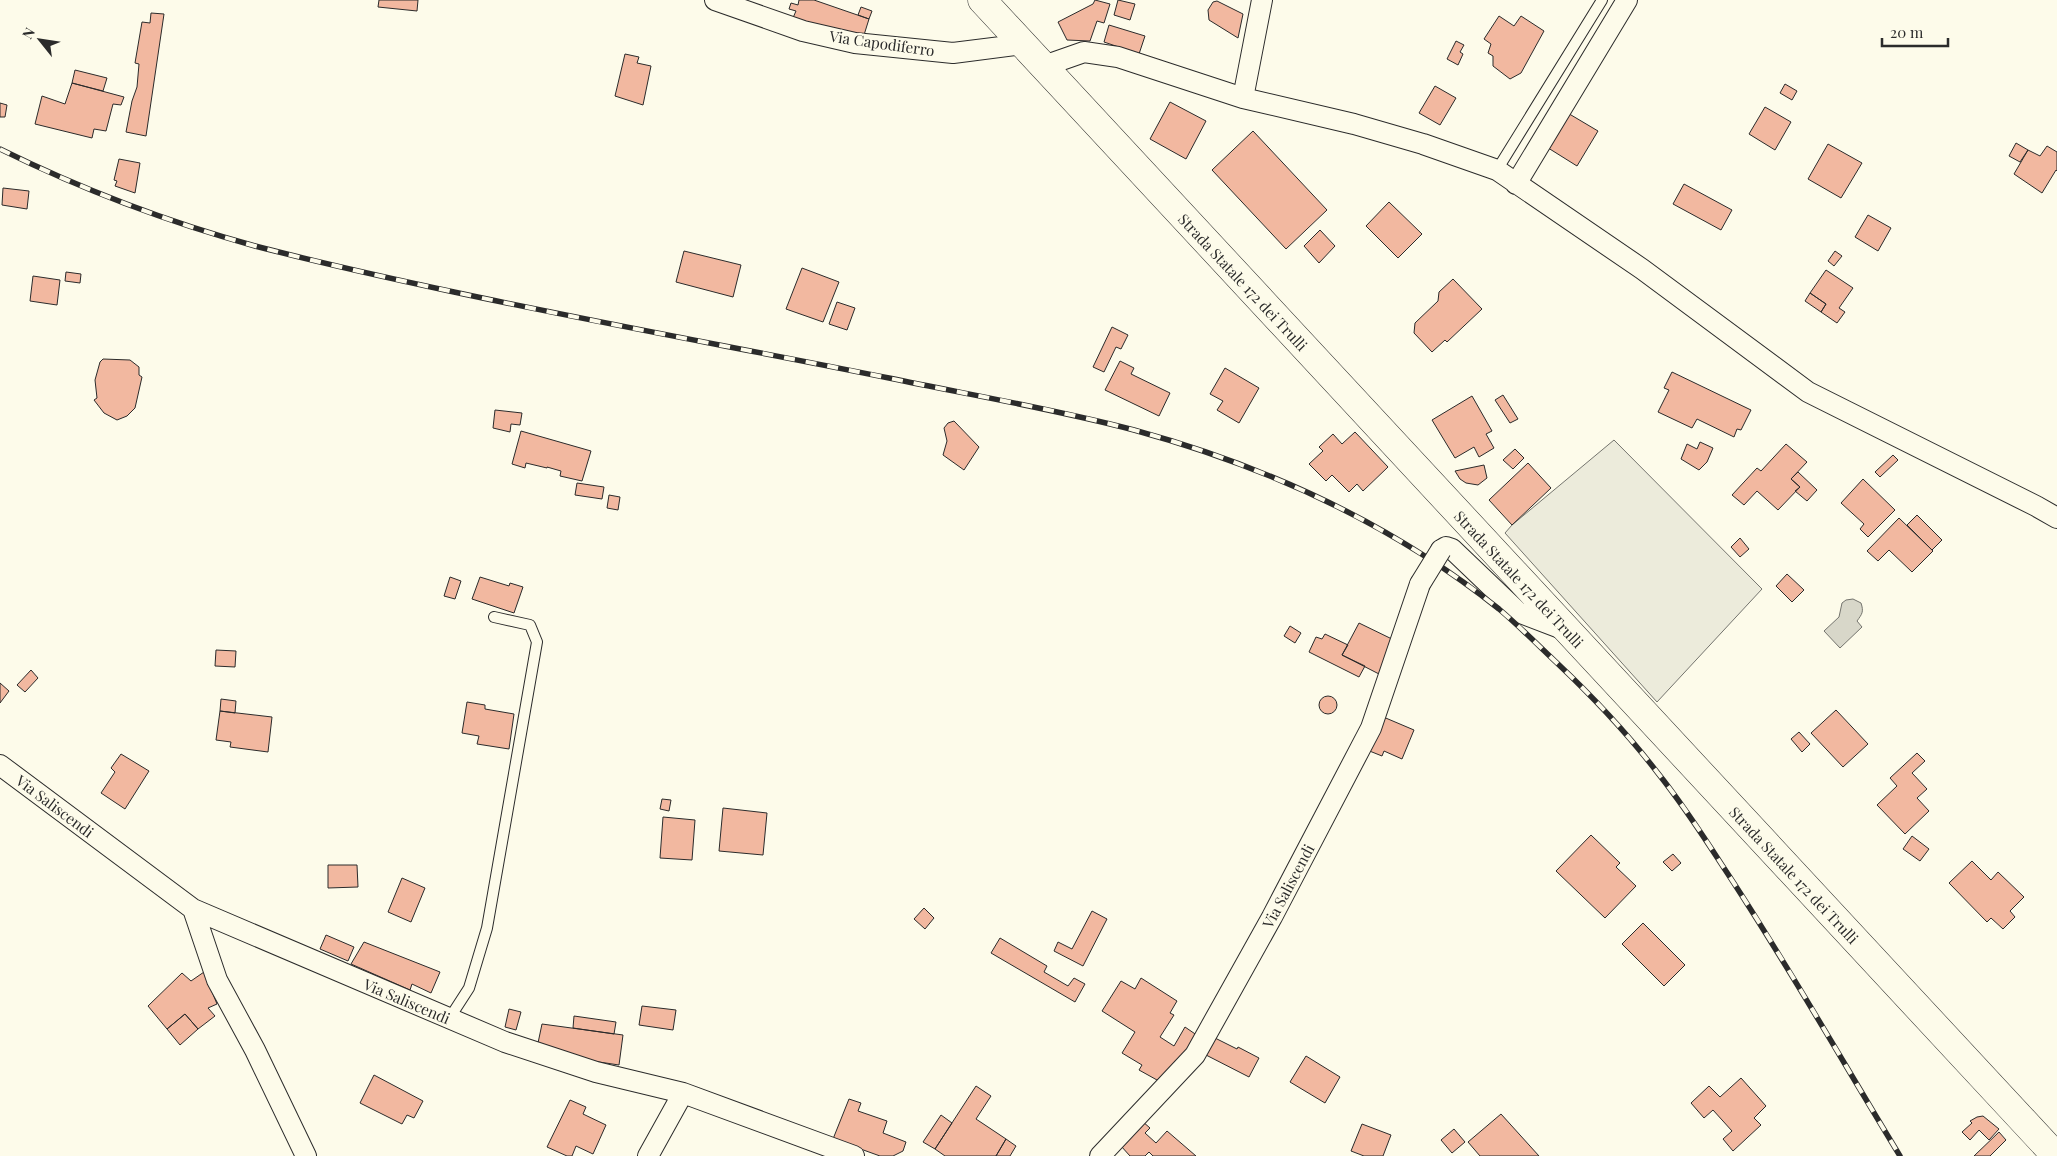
<svg xmlns="http://www.w3.org/2000/svg" width="2057" height="1156" font-family="'Playfair Display',serif">
<style>
.green{fill:#ecebdb;stroke:#74746e}
.water{fill:#d8d7c9;stroke:#74746e}
.building{fill:#f2b8a0;stroke:#2b2b2b}
.lines{fill:none;stroke-linecap:round;stroke-linejoin:round}
.service-casing{stroke:#2b2b2b;stroke-width:12}
.minor-casing{stroke:#2b2b2b;stroke-width:22}
.primary-casing{stroke:#2b2b2b;stroke-width:29}
.service{stroke:#fdfbea;stroke-width:10}
.minor{stroke:#fdfbea;stroke-width:20}
.primary{stroke:#fdfbea;stroke-width:28}
.rail-casing{stroke:#2b2b2b;stroke-width:5.5}
.rail{stroke:#fdfbea;stroke-width:4;stroke-dasharray:11;stroke-linecap:butt}
.minor-bridge-casing{stroke:#2b2b2b;stroke-width:22;stroke-linecap:butt}
.minor-bridge{stroke:#fdfbea;stroke-width:20}
.labels{text-anchor:middle;dominant-baseline:central;stroke-width:4;stroke-linejoin:round;paint-order:stroke}
.street-label{font-size:15px;fill:#2b2b2b;stroke:#fdfbea}
</style>
<rect width="100%" height="100%" fill="#fdfbea"/>
<path class="green" d="M 1614,440 L 1762,589 L 1657,702 L 1505,533 L 1512,525 Z"/>
<path class="water" d="M 1853,599 L 1861,603 C 1864,612 1862,614 1857,621 L 1862,627 L 1840,648 L 1824,631 L 1839,617 L 1842,603 L 1846,600 Z"/>
<path class="building" d="M 379,0 L 418,0 L 417,11 L 378,7 Z
M 799,0 L 814,0 L 869,19 L 864,35 L 792,20 L 796,11 L 789,9 L 791,3 L 798,5 Z
M 1095,0 L 1110,4 L 1104,23 L 1097,21 L 1090,41 L 1067,40 L 1058,22 L 1093,4 Z
M 1118,0 L 1135,4 L 1130,20 L 1114,15 Z
M 1217,1 L 1243,14 L 1238,38 L 1209,20 L 1208,10 L 1213,2 Z
M 861,7 L 872,11 L 869,19 L 858,15 Z
M 151,13 L 164,14 L 146,136 L 126,132 L 132,101 L 137,87 L 139,64 L 135,63 L 142,22 L 150,23 Z
M 1499,16 L 1514,26 L 1521,16 L 1544,31 L 1521,73 L 1510,79 L 1493,66 L 1493,56 L 1488,53 L 1491,44 L 1484,39 Z
M 1109,25 L 1145,36 L 1139,54 L 1104,42 Z
M 1456,41 L 1464,45 L 1460,52 L 1463,54 L 1458,65 L 1447,59 Z
M 625,54 L 639,57 L 637,63 L 651,66 L 643,105 L 615,96 Z
M 75,70 L 107,78 L 103,91 L 72,83 Z
M 72,83 L 124,97 L 121,105 L 113,104 L 106,131 L 94,129 L 92,138 L 35,124 L 42,96 L 65,104 Z
M 1785,84 L 1797,91 L 1792,100 L 1780,93 Z
M 1435,86 L 1456,98 L 1440,125 L 1419,113 Z
M 1170,102 L 1206,121 L 1186,159 L 1150,139 Z
M 0,103 L 7,105 L 5,117 L 0,117 Z
M 1765,107 L 1791,122 L 1775,150 L 1749,134 Z
M 1566,112 L 1598,131 L 1577,166 L 1545,146 Z
M 1253,131 L 1327,210 L 1286,249 L 1212,170 Z
M 2016,143 L 2028,150 L 2020,162 L 2009,156 Z
M 1828,144 L 1862,163 L 1841,198 L 1808,179 Z
M 2047,146 L 2057,152 L 2057,171 L 2056,170 L 2042,193 L 2014,174 L 2028,150 L 2040,156 Z
M 119,159 L 140,163 L 135,193 L 115,186 L 117,181 L 114,180 Z
M 1684,184 L 1732,210 L 1721,230 L 1673,204 Z
M 3,188 L 29,191 L 27,209 L 2,205 Z
M 1389,202 L 1422,234 L 1398,258 L 1366,226 Z
M 1868,215 L 1891,228 L 1878,251 L 1855,237 Z
M 1320,230 L 1335,246 L 1319,263 L 1304,246 Z
M 684,251 L 741,265 L 733,297 L 676,282 Z
M 1835,251 L 1842,256 L 1834,266 L 1828,261 Z
M 802,268 L 839,282 L 823,322 L 786,309 Z
M 1826,270 L 1853,288 L 1839,308 L 1845,312 L 1837,323 L 1821,312 L 1826,304 L 1810,293 Z
M 66,272 L 81,274 L 80,283 L 65,281 Z
M 33,276 L 60,280 L 57,305 L 30,301 Z
M 1453,279 L 1482,309 L 1447,342 L 1445,340 L 1432,352 L 1414,333 L 1415,323 L 1438,301 L 1439,292 Z
M 1810,293 L 1826,304 L 1821,312 L 1805,301 Z
M 837,302 L 855,308 L 847,330 L 829,324 Z
M 1112,327 L 1128,335 L 1121,349 L 1116,347 L 1104,372 L 1093,367 Z
M 103,359 L 130,360 L 139,367 L 139,375 L 142,377 L 135,408 L 127,416 L 117,420 L 104,413 L 94,400 L 97,398 L 95,380 L 100,362 Z
M 1120,361 L 1134,368 L 1131,374 L 1170,393 L 1159,416 L 1105,390 Z
M 1225,368 L 1259,388 L 1239,423 L 1217,410 L 1223,401 L 1210,394 Z
M 1672,372 L 1751,410 L 1741,430 L 1737,429 L 1734,437 L 1697,419 L 1692,428 L 1658,412 L 1669,390 L 1664,388 Z
M 1503,395 L 1518,419 L 1510,423 L 1495,400 Z
M 1472,396 L 1492,431 L 1486,434 L 1494,448 L 1479,457 L 1474,447 L 1455,458 L 1432,420 Z
M 495,410 L 522,413 L 520,425 L 511,424 L 510,432 L 493,428 Z
M 954,421 L 979,447 L 964,470 L 943,455 L 947,441 L 944,428 L 948,423 Z
M 521,431 L 591,451 L 582,481 L 560,476 L 561,471 L 547,467 L 547,468 L 526,463 L 525,468 L 512,464 Z
M 1355,432 L 1388,467 L 1363,491 L 1357,484 L 1349,492 L 1332,475 L 1326,481 L 1309,464 L 1323,451 L 1319,447 L 1333,434 L 1342,444 Z
M 1700,442 L 1713,448 L 1707,462 L 1699,470 L 1681,459 L 1687,444 L 1697,449 Z
M 1786,444 L 1807,462 L 1791,479 L 1800,487 L 1778,510 L 1757,491 L 1744,505 L 1732,495 L 1757,468 L 1761,471 Z
M 1515,449 L 1524,458 L 1513,469 L 1503,460 Z
M 1893,455 L 1898,460 L 1880,477 L 1875,472 Z
M 1528,463 L 1551,488 L 1512,525 L 1489,500 Z
M 1484,465 L 1487,478 L 1478,485 L 1466,483 L 1460,479 L 1455,471 Z
M 1798,472 L 1817,490 L 1807,501 L 1795,491 L 1800,487 L 1791,479 Z
M 1863,479 L 1895,510 L 1868,537 L 1860,529 L 1864,524 L 1841,503 Z
M 577,483 L 604,487 L 602,499 L 575,495 Z
M 609,495 L 620,497 L 618,510 L 607,508 Z
M 1917,515 L 1942,540 L 1932,550 L 1907,525 Z
M 1899,518 L 1933,551 L 1912,572 L 1889,550 L 1878,561 L 1867,551 Z
M 1740,538 L 1749,549 L 1740,557 L 1731,547 Z
M 1787,574 L 1804,590 L 1792,602 L 1776,586 Z
M 450,577 L 461,581 L 455,599 L 444,596 Z
M 480,577 L 509,586 L 510,583 L 523,587 L 514,613 L 472,599 Z
M 1359,623 L 1396,641 L 1379,674 L 1342,655 Z
M 1290,626 L 1301,633 L 1295,643 L 1284,636 Z
M 1325,634 L 1348,645 L 1342,655 L 1365,666 L 1359,677 L 1309,652 L 1316,637 L 1322,639 Z
M 216,650 L 236,651 L 235,667 L 215,666 Z
M 31,670 L 38,678 L 25,692 L 17,685 Z
M 0,683 L 9,691 L 0,703 Z
M1319 705a9 9 0 1 1 18 0a9 9 0 1 1-18 0Z
M 221,699 L 236,701 L 235,713 L 220,711 Z
M 467,702 L 485,705 L 485,709 L 514,714 L 509,749 L 477,744 L 479,736 L 462,733 Z
M 1836,710 L 1868,744 L 1843,767 L 1811,733 Z
M 220,711 L 272,717 L 268,752 L 230,747 L 231,742 L 216,740 Z
M 1381,716 L 1414,730 L 1402,759 L 1384,751 L 1382,756 L 1367,750 Z
M 1799,732 L 1810,744 L 1802,752 L 1791,739 Z
M 1917,753 L 1925,761 L 1912,773 L 1927,789 L 1917,798 L 1929,811 L 1905,834 L 1877,805 L 1897,786 L 1890,778 Z
M 121,754 L 149,771 L 125,809 L 101,793 L 115,772 L 111,768 Z
M 662,799 L 671,800 L 669,811 L 660,809 Z
M 723,808 L 767,813 L 763,855 L 719,851 Z
M 663,817 L 695,820 L 692,860 L 660,858 Z
M 1591,835 L 1620,863 L 1616,867 L 1636,886 L 1605,918 L 1556,871 Z
M 1912,836 L 1929,849 L 1920,861 L 1903,849 Z
M 1673,854 L 1681,863 L 1672,871 L 1663,862 Z
M 1972,861 L 1991,880 L 1998,872 L 2024,897 L 2010,911 L 2015,917 L 2003,929 L 1991,918 L 1987,922 L 1949,883 Z
M 328,865 L 357,865 L 358,887 L 328,888 Z
M 402,878 L 425,888 L 411,922 L 388,912 Z
M 924,908 L 934,918 L 925,929 L 914,919 Z
M 1092,911 L 1107,919 L 1083,966 L 1054,951 L 1058,942 L 1072,949 Z
M 1643,923 L 1685,965 L 1664,986 L 1622,944 Z
M 326,935 L 354,947 L 348,961 L 320,949 Z
M 1000,938 L 1047,966 L 1044,972 L 1068,986 L 1074,978 L 1085,984 L 1075,1002 L 991,953 Z
M 364,942 L 440,972 L 431,993 L 412,984 L 410,990 L 351,964 Z
M 204,972 L 217,1004 L 208,1008 L 215,1016 L 198,1029 L 185,1014 L 167,1029 L 148,1006 L 182,973 L 191,981 Z
M 1141,978 L 1177,1001 L 1170,1013 L 1174,1015 L 1160,1037 L 1174,1046 L 1185,1027 L 1201,1038 L 1189,1053 L 1157,1080 L 1139,1070 L 1142,1065 L 1122,1053 L 1135,1032 L 1102,1011 L 1121,981 L 1135,989 Z
M 642,1006 L 676,1010 L 673,1030 L 639,1025 Z
M 509,1009 L 521,1012 L 516,1030 L 505,1027 Z
M 185,1014 L 198,1029 L 180,1045 L 167,1029 Z
M 574,1016 L 616,1022 L 614,1034 L 573,1028 Z
M 542,1024 L 623,1035 L 619,1065 L 586,1060 L 538,1043 Z
M 1215,1038 L 1237,1049 L 1238,1047 L 1259,1058 L 1249,1077 L 1206,1055 Z
M 1306,1056 L 1340,1077 L 1325,1103 L 1290,1082 Z
M 374,1075 L 423,1101 L 414,1118 L 407,1115 L 402,1124 L 360,1103 Z
M 1741,1078 L 1766,1106 L 1754,1118 L 1761,1125 L 1733,1151 L 1723,1139 L 1732,1131 L 1713,1110 L 1704,1118 L 1691,1103 L 1709,1086 L 1720,1097 Z
M 976,1086 L 991,1096 L 976,1119 L 1006,1139 L 996,1156 L 945,1156 L 935,1149 Z
M 849,1099 L 861,1103 L 858,1111 L 887,1121 L 883,1133 L 906,1142 L 903,1151 L 893,1156 L 880,1156 L 833,1139 Z
M 570,1100 L 586,1107 L 583,1114 L 606,1125 L 593,1154 L 576,1146 L 572,1156 L 567,1156 L 547,1147 Z
M 1501,1114 L 1539,1156 L 1480,1156 L 1468,1142 Z
M 941,1115 L 952,1123 L 935,1149 L 923,1142 Z
M 1983,1116 L 1999,1129 L 1989,1140 L 1979,1130 L 1970,1140 L 1962,1132 L 1972,1123 L 1970,1121 L 1977,1117 Z
M 1142,1121 L 1150,1128 L 1145,1133 L 1156,1143 L 1167,1131 L 1196,1156 L 1153,1156 L 1149,1152 L 1145,1156 L 1130,1156 L 1121,1146 Z
M 1362,1124 L 1391,1135 L 1383,1156 L 1364,1156 L 1351,1151 Z
M 1454,1129 L 1465,1142 L 1452,1153 L 1441,1140 Z
M 1999,1132 L 2006,1140 L 1990,1156 L 1974,1156 Z
M 1006,1139 L 1016,1146 L 1010,1156 L 996,1156 Z"/>
<g class="lines">
<g class="service-casing">
<path id="service" d="M 1497,170 L 1602,0
M 449,1019 L 469,988 L 487,928 L 537,642 L 530,625 L 494,617"/>
</g>
<g class="minor-casing">
<path id="minor" d="M 715,0 L 803,31 L 855,43 L 953,53 L 1024,44
M 1044,66 L 1084,52 L 1118,57 L 1243,98 L 1354,124 L 1423,144 L 1497,170 L 1642,269 L 1808,392 L 2036,506 L 2057,518
M 1243,98 L 1262,0
M 1516,184 L 1627,0
M 1441,550 L 1446,547 L 1452,549 L 1518,612 L 1565,630
M 0,765 L 193,909 L 505,1042 L 596,1072 L 683,1093 L 854,1156
M 193,909 L 217,980 L 255,1050 L 306,1156
M 648,1156 L 683,1093
M 1100,1156 L 1195,1055 L 1272,917 L 1371,728 L 1420,584"/>
</g>
<g class="primary-casing">
<path id="primary" d="M 982,0 L 2056,1156"/>
</g>
<use href="#service" class="service"/>
<use href="#minor" class="minor"/>
<use href="#primary" class="primary"/>
<g class="rail-casing">
<path id="rail" d="M 0,149 C 81,189 168,222 255,246 C 321,263 388,278 454,292 C 599,323 744,349 889,378 C 971,395 1054,409 1134,430 C 1266,466 1392,524 1499,609 C 1519,626 1538,645 1557,663 C 1593,697 1627,733 1657,772 C 1681,802 1702,834 1722,865 C 1785,960 1841,1059 1900,1156"/>
</g>
<use href="#rail" class="rail"/>
<g class="minor-bridge-casing">
<path id="minor-bridge" d="M 1420,584 L 1441,550"/>
</g>
<use href="#minor-bridge" class="minor-bridge"/>
</g>
<g class="labels">
<g class="street-label">
<text transform="translate(882 43) rotate(8)">Via Capodiferro</text>
<text transform="translate(1243 282) rotate(47)">Strada Statale 172 dei Trulli</text>
<text transform="translate(1519 579) rotate(47)">Strada Statale 172 dei Trulli</text>
<text transform="translate(55 806) rotate(37)">Via Saliscendi</text>
<text transform="translate(1794 875) rotate(47)">Strada Statale 172 dei Trulli</text>
<text transform="translate(1288 886) rotate(-62)">Via Saliscendi</text>
<text transform="translate(407 1001) rotate(23)">Via Saliscendi</text>
</g>
</g>
<g transform="translate(40 40) rotate(300)" stroke="#fdfbea" stroke-width="4" paint-order="stroke">
<path d="M0-4L9 19L0 12L-9 19Z" fill="#2b2b2b"/>
<text y="-8" font-size="14" font-weight="bold" text-anchor="middle" fill="#2b2b2b">N</text>
</g>
<path d="M1882 38v8h66v-8" fill="none" stroke="#2b2b2b" stroke-width="2.5"/>
<text x="1890" y="38" font-size="15" fill="#2b2b2b" stroke="#fdfbea" stroke-width="4" paint-order="stroke">20 m</text>
</svg>
